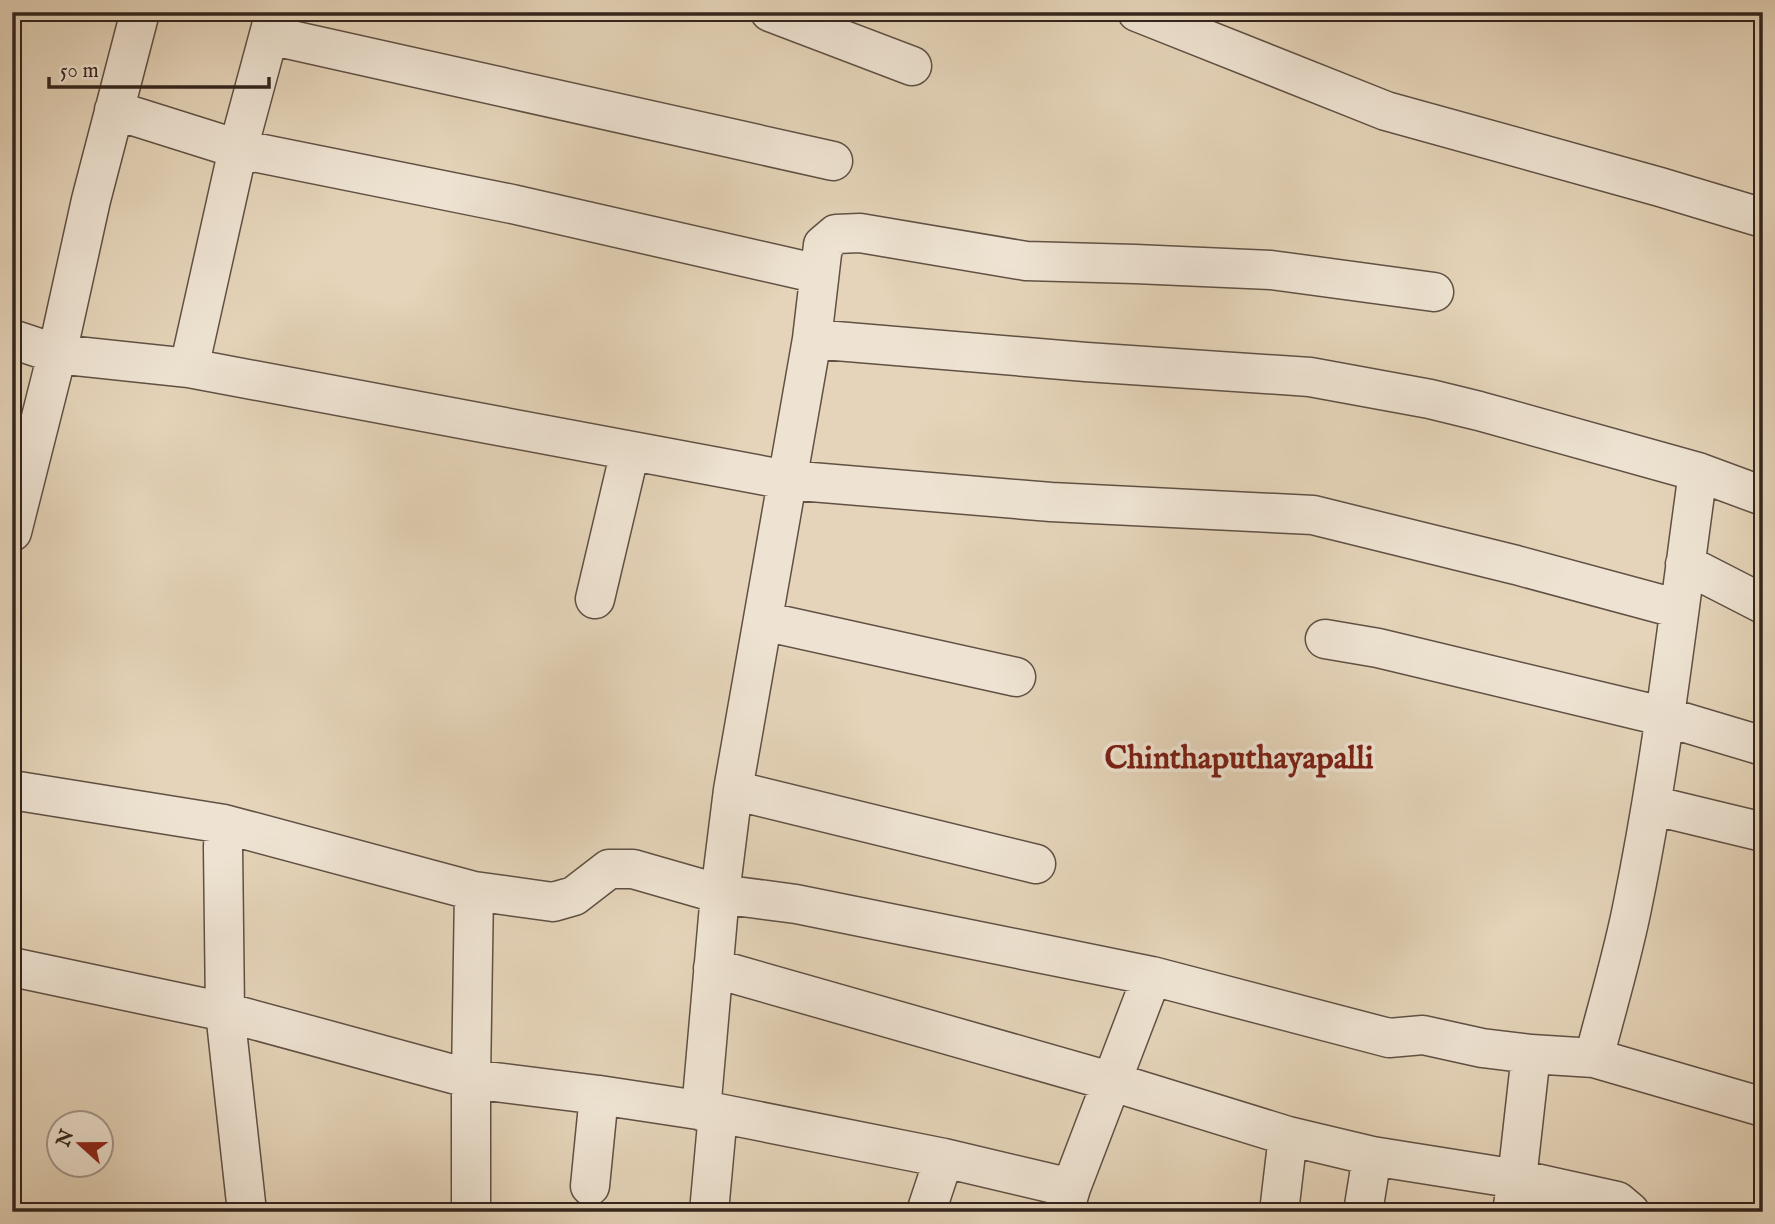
<svg xmlns="http://www.w3.org/2000/svg" width="1775" height="1224" font-family="'IM FELL English',serif">
<style>
.lines{fill:none;stroke-linecap:round;stroke-linejoin:round}
.minor-casing{stroke:#605144;stroke-width:41}
.minor{stroke:#eee3d2;stroke-width:38}
.labels{text-anchor:middle;dominant-baseline:central;stroke-width:7;stroke-linejoin:round;paint-order:stroke}
.district-label{font-size:32px;font-weight:bold;fill:#7a1f14;stroke:#eee3d2}
</style>
<rect width="100%" height="100%" fill="#e5d4b9"/>
<filter id="stains"><feTurbulence type="fractalNoise" baseFrequency=".00286" numOctaves="4"/><feColorMatrix values="0 0 0 0 .2 0 0 0 0 .09 0 0 0 0 .02 0 0 0 .5 -.17"/></filter>
<radialGradient id="worn" r=".72"><stop offset=".6" stop-color="#630" stop-opacity="0"/><stop offset="1" stop-color="#630" stop-opacity=".3"/></radialGradient>
<g class="lines">
<g class="minor-casing">
<path id="minor" d="M 770,12 L 912,66
M 1137,12 L 1386,111 L 1660,187 L 1763,218
M 269,35 L 833,161
M 114,110 L 238,149 L 512,204 L 819,274
M 12,339 L 57,354 L 189,368 L 787,480 L 1051,502 L 1313,515 L 1516,565 L 1679,609
M 812,339 L 1086,362 L 1310,377 L 1430,399 L 1479,411 L 1698,472 L 1763,496
M 189,368 L 238,149 L 275,12
M 12,532 L 57,354 L 91,200 L 140,12
M 1685,564 L 1763,604
M 595,599 L 630,451
M 763,621 L 1016,677
M 1325,639 L 1378,648 L 1666,717 L 1763,746
M 12,790 L 224,824
M 733,790 L 1036,864
M 1651,805 L 1763,832
M 474,891 L 553,902 L 574,896 L 609,869 L 633,869 L 720,894 L 796,904 L 1152,976
M 12,967 L 225,1012 L 471,1079 L 599,1095 L 718,1113 L 944,1158 L 1071,1188
M 713,968 L 1113,1082 L 1288,1136 L 1372,1156 L 1517,1179 L 1617,1201 L 1630,1212
M 1594,1058 L 1763,1107
M 701,1111 L 720,894 L 733,790 L 812,339 L 823,245 L 836,234 L 860,233 L 1026,261 L 1135,264 L 1271,270 L 1434,292
M 590,1186 L 599,1095
M 247,1212 L 225,1012 L 223,847 L 224,824 L 474,891 L 471,1079 L 471,1212
M 709,1212 L 718,1113
M 926,1212 L 944,1158
M 1064,1212 L 1071,1188 L 1152,976 L 1389,1038 L 1423,1035 L 1482,1048 L 1531,1054
M 1279,1212 L 1288,1136
M 1363,1212 L 1372,1156
M 1512,1212 L 1517,1179 L 1531,1054 L 1594,1058 C 1607,1007 1623,955 1633,903 C 1662,761 1678,616 1698,472"/>
</g>
<use href="#minor" class="minor"/>
</g>
<g class="labels">
<g class="district-label">
<text x="1239" y="759">Chinthaputhayapalli</text>
</g>
</g>
<rect width="1775" height="1224" fill="none" stroke="#e5d4b9" stroke-width="42"/>
<rect x="14" y="14" width="1747" height="1196" fill="none" stroke="#33251d" stroke-width="3.5"/>
<rect x="21" y="21" width="1733" height="1182" fill="none" stroke="#33251d" stroke-width="2"/>
<g transform="translate(80 1144) rotate(291)"><circle r="33" fill="#eee3d2" stroke="#a3978a" stroke-width="2"/>
<path d="M0-5L12 26L0 18L-12 26Z" fill="#8f2418"/>
<text y="-10" font-size="19" font-weight="bold" text-anchor="middle" fill="#33251d">N</text>
</g>
<path d="M49 77v10h220v-10" fill="none" stroke="#33251d" stroke-width="3.5"/>
<text x="60" y="77" font-size="21" fill="#33251d" stroke="#eee3d2" stroke-width="5" paint-order="stroke">50 m</text>
<rect width="100%" height="100%" filter="url(#stains)"/>
<rect width="100%" height="100%" fill="url(#worn)"/>
</svg>
